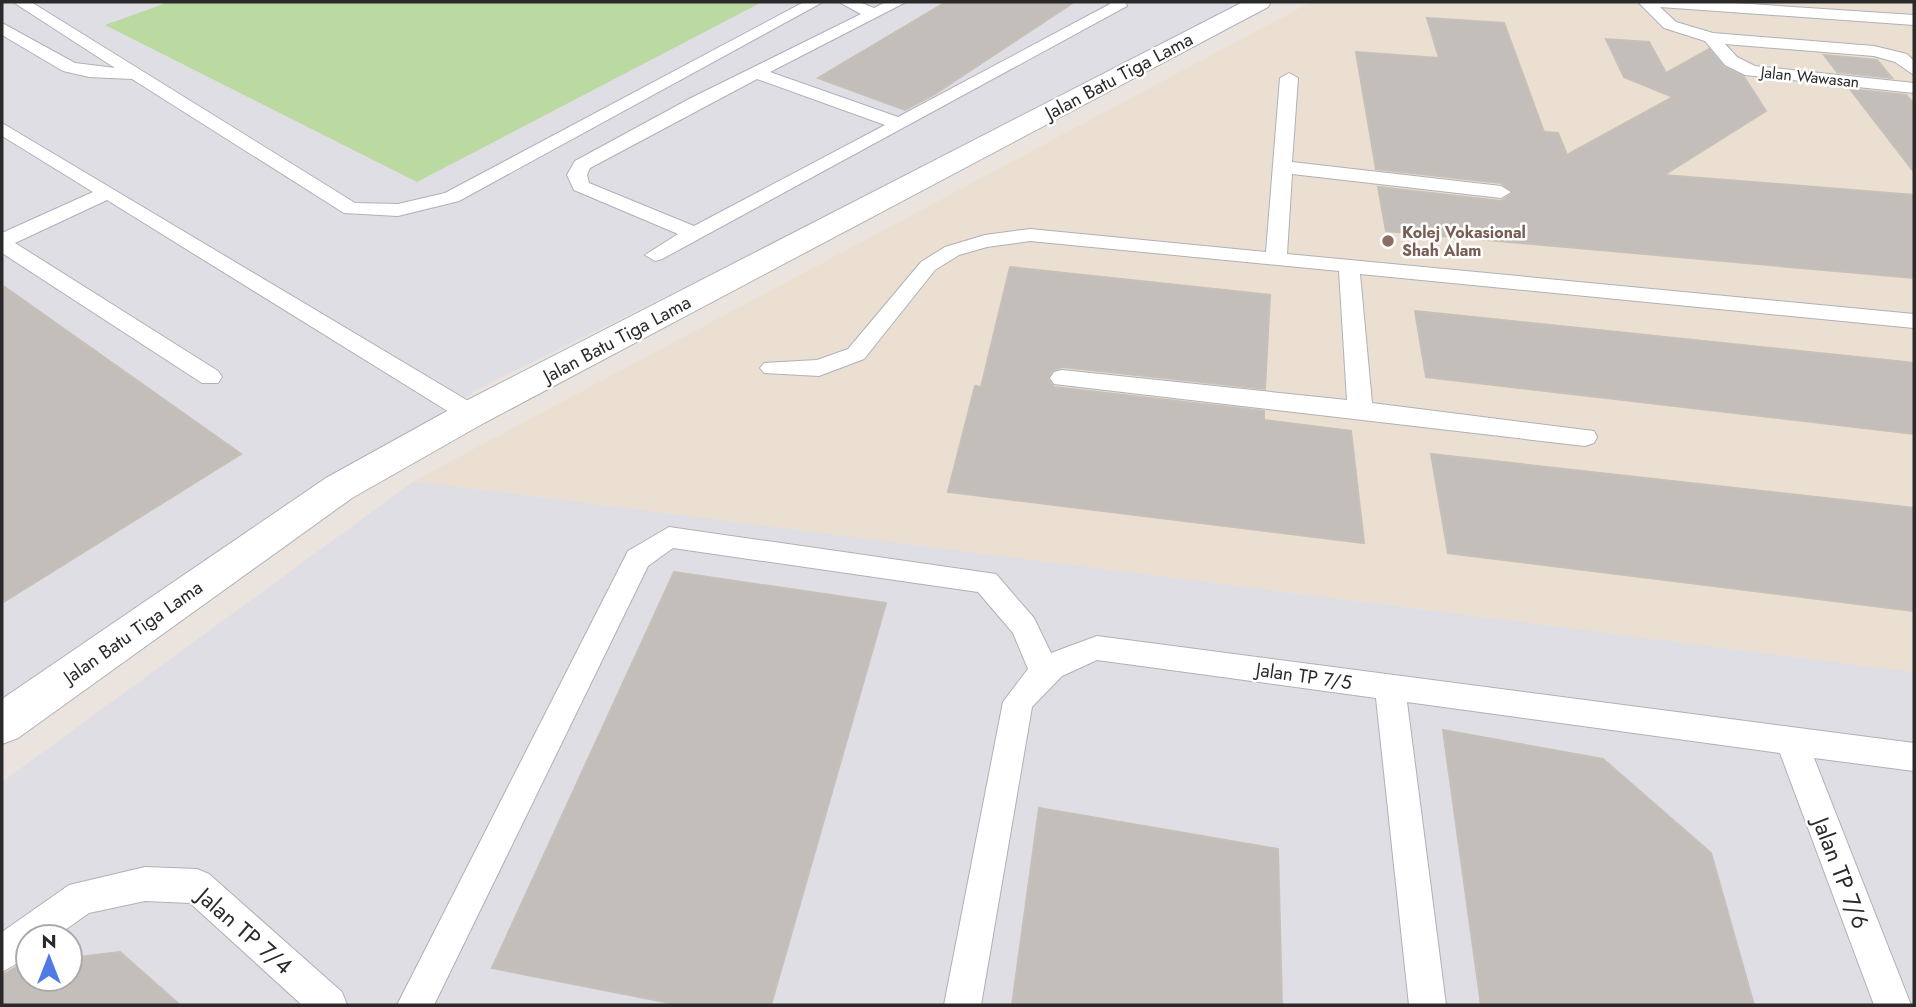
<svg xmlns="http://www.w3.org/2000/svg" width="1916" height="1007" font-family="Jost,sans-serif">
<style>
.industrial{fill:#dfdee4;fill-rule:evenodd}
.education{fill:#eadfd0}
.green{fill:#badaa1}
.building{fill:#c3beba;stroke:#c6c0b8;stroke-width:2}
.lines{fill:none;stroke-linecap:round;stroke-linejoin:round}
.service-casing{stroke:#afb1b9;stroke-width:2}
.secondary-casing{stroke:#afb1b9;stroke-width:2}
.service{fill:#fff;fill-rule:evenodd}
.secondary{fill:#fff;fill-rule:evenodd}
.education-dot{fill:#8d6e63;stroke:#fff;stroke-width:2.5}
.labels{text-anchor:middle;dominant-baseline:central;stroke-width:5;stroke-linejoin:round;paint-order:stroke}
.far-street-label{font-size:16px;fill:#2a2a2a;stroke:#fff}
.far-education-label{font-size:16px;font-weight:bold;fill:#785e54;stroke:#fff;text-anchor:start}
.street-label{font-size:19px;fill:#2a2a2a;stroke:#fff}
.near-street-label{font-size:23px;fill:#2a2a2a;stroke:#fff}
</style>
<rect width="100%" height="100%" fill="#ebe4de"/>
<path class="industrial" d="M 2,2 L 1262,2 L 482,387 L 345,472 L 2,703 Z
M 414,481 L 1914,672 L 1914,1005 L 2,1005 L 2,782 ZM 28,937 L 70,937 L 70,979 L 28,979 Z"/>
<path class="education" d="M 1311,2 L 1914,2 L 1914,672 L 414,481 Z"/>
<path class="green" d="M 169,2 L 762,2 L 417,182 L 105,25 Z"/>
<path class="building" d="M 946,2 L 1074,2 L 935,94 L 905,110 L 818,78 Z
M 1427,18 L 1504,23 L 1544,132 L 1558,133 L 1567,155 L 1673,97 L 1624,77 L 1606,39 L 1649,42 L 1666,73 L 1709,49 L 1724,67 L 1744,77 L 1766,111 L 1664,175 L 1914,195 L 1914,278 L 1386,231 L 1378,187 L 1501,201 L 1513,193 L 1501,183 L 1376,169 L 1356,52 L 1439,58 Z
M 1824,55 L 1877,60 L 1892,78 L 1837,72 Z
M 1850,89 L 1906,95 L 1914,104 L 1914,172 Z
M 1010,267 L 1270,295 L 1265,389 L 1062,367 L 1052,371 L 1048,379 L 1054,387 L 1264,411 L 1264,420 L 1351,431 L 1364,543 L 948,492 L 975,386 L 981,387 Z
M 2,285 L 241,454 L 2,603 Z
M 1415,311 L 1914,363 L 1914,434 L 1426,377 Z
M 1431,454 L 1914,508 L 1914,611 L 1448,553 Z
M 674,572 L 886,603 L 771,1005 L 680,1005 L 492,968 Z
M 1443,730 L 1603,759 L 1711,853 L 1754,1005 L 1481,1005 Z
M 1039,808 L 1278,849 L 1282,1005 L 1012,1005 Z
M 120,952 L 180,1005 L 2,1005 L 2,975 L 20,965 L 28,964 L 28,979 L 70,979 L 70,958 Z"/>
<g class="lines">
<g class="service-casing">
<path id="service" d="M 13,2 L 31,2 L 355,203 L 398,204 L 445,193 L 804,2 L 823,2 L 459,201 L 398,216 L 344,213 L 132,79 L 89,77 L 63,71 L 2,35 L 2,23 L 75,63 L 115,68 Z
M 839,2 L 859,2 L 874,8 L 886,2 L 906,2 L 770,72 L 898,117 L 1110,4 L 1109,2 L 1125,2 L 1127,6 L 662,259 L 655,261 L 645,255 L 678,234 L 574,190 L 567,175 L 575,161 L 691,98 L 861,14 ZM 757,79 L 885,125 L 694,226 L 589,183 L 587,175 L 590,168 Z
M 1638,2 L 1720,2 L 1914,15 L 1914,25 L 1660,7 L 1676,22 L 1713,33 L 1874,46 L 1907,54 L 1914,61 L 1914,75 L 1895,62 L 1874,56 L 1725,44 L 1737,57 L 1755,66 L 1914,83 L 1914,93 L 1745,75 L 1725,65 L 1705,41 L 1664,28 Z
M 1289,73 L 1298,78 L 1292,162 L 1501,186 L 1511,192 L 1501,198 L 1292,174 L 1287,254 L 1914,314 L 1914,328 L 1360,274 L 1372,403 L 1594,431 L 1597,437 L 1594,443 L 1585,446 L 1054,384 L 1050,378 L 1054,372 L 1062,370 L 1347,400 L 1339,271 L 1030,241 L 987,247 L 959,255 L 935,270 L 864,359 L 819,376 L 764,373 L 760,368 L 764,363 L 817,360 L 848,349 L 921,262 L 945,247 L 985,235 L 1030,229 L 1266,252 L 1280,78 Z
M 2,123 L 480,408 L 483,414 L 480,420 L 462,420 L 107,200 L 15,243 L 218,371 L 222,377 L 218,383 L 202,383 L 2,253 L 2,233 L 93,192 L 2,136 Z
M 669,527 L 996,574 L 1034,618 L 1051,653 L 1097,636 L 1914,743 L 1914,771 L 1814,758 L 1911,1005 L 1874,1005 L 1780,753 L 1407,702 L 1446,1005 L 1409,1005 L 1376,698 L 1097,660 L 1062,676 L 1032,707 L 981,1005 L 944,1005 L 1003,702 L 1028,669 L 1013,633 L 978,592 L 673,548 L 648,566 L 434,1005 L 397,1005 L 628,551 Z
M 145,867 L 197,869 L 209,874 L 342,992 L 347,1005 L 302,1005 L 190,903 L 145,901 L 89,913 L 55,937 L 28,937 L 28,957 L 2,972 L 2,932 L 69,885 Z"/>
</g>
<g class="secondary-casing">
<path id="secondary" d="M 1243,2 L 1271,2 L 1268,7 L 484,423 L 352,498 L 18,738 L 2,744 L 2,699 L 326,478 L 458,405 Z"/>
</g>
<use href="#service" class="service"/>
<use href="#secondary" class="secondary"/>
</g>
<circle class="education-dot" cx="1388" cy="241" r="7"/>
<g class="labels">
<g class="far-street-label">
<text transform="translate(1810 77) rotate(6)">Jalan Wawasan</text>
</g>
<g class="far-education-label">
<text x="1402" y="232">Kolej Vokasional<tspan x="1402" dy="18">Shah Alam</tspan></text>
</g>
<g class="street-label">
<text transform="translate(1119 76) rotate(-28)">Jalan Batu Tiga Lama</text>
<text transform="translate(617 339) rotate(-28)">Jalan Batu Tiga Lama</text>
<text transform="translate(133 632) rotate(-35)">Jalan Batu Tiga Lama</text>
<text transform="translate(1304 676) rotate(8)">Jalan TP 7/5</text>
</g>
<g class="near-street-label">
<text transform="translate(1841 873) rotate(69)">Jalan TP 7/6</text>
<text transform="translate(245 931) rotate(41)">Jalan TP 7/4</text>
</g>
</g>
<rect width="1916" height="1007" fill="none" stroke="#2a2a2a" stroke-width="7"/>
<g transform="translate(49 958)"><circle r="33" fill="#ffffff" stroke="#aaaaaa" stroke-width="2"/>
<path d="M0-5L12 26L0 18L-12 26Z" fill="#527ae4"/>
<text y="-10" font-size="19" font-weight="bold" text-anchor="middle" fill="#2a2a2a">N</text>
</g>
</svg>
